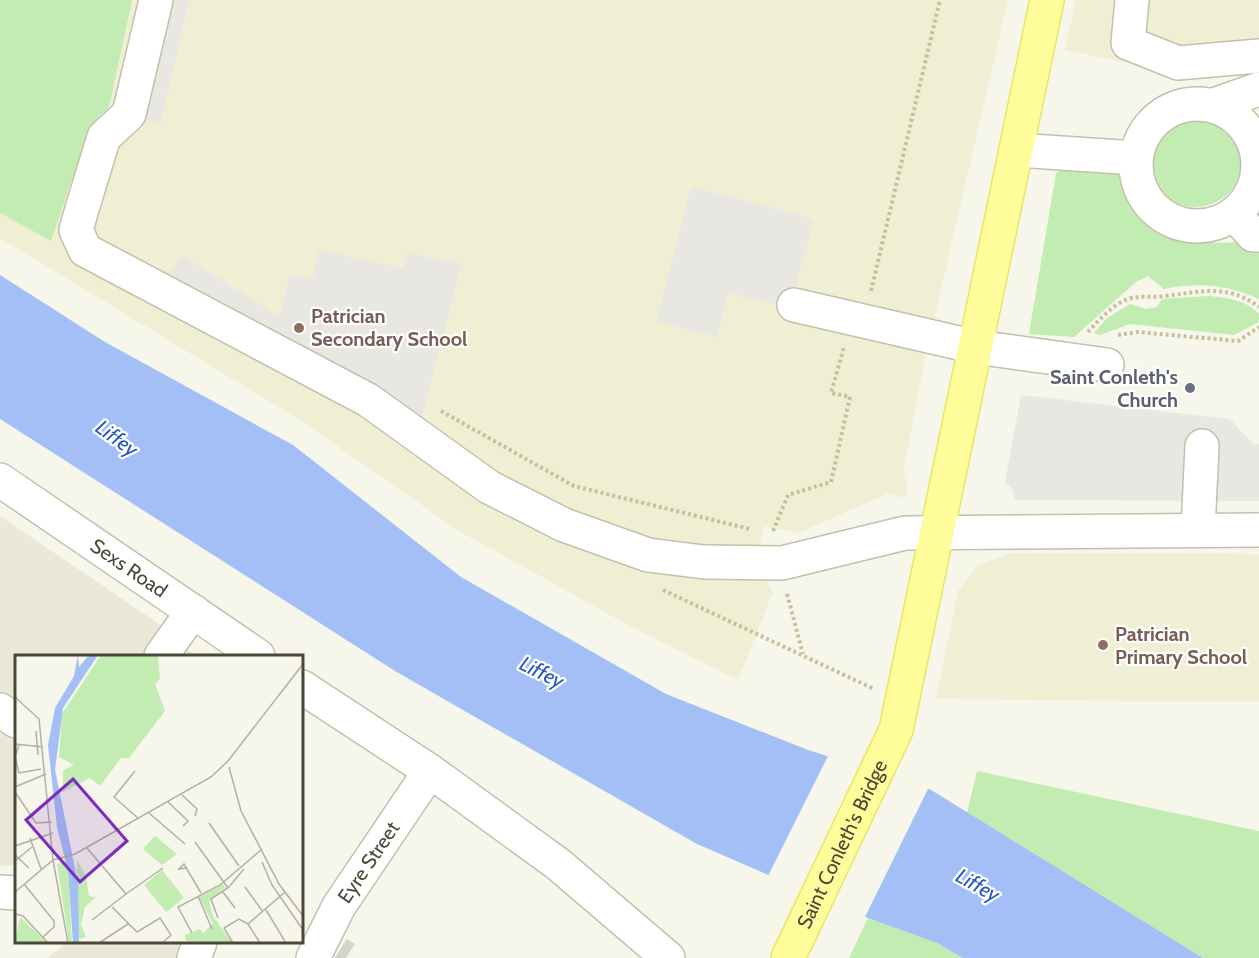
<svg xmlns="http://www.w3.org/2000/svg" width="1259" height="958" font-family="Cabin,sans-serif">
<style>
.residential{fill:#eae9d8}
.education{fill:#f0efd4}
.green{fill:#c2ecb1}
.parking{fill:#e8e7e2}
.water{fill:#a4bff5}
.pier{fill:#f6f6eb}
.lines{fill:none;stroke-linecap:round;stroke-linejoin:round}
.minor-tunnel{stroke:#d4d3c7;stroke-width:33;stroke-dasharray:33 16;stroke-linecap:butt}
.minor-casing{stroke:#c2c1ac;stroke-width:36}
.major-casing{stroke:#ebe663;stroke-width:36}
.path{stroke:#c5c19c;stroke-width:4;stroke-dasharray:3 3;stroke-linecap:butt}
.minor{stroke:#fff;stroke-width:33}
.major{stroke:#fffd9b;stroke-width:33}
.education-dot{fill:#8d6e63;stroke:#fff;stroke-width:2}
.worship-dot{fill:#6b7280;stroke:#fff;stroke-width:2}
.labels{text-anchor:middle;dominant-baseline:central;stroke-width:4.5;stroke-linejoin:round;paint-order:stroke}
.education-label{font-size:20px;font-weight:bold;fill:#785e54;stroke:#fff;text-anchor:start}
.worship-label{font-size:20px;font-weight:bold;fill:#5b616d;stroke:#fff;text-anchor:end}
.street-label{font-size:20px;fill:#4b4838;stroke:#fff}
.water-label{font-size:21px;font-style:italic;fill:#2958bf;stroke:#fff}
.inset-road{fill:none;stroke:#b2b0a3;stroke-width:1.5}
.view{fill:#7b2cbf;fill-opacity:0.15;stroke:#7b2cbf;stroke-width:3}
.inset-edge{fill:none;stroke:#4b4838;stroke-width:3}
</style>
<rect width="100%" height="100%" fill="#f6f6eb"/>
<path class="residential" d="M 0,516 L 168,630 L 165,636 L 197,656 L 16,656 L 16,866 L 0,865 Z
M 67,942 L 192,942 L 187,958 L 47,958 Z"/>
<path class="education" d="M 0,0 L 1008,0 L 925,358 L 903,473 L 908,485 L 906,498 L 887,494 L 798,533 L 764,526 L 760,546 L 763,575 L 773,592 L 738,680 L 630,626 L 459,531 L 300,420 L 0,238 Z
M 1076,0 L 1259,0 L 1259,69 L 1182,74 L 1065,50 Z
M 1011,553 L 1259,554 L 1259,702 L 936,699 L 958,591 L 977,566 Z"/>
<path class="green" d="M 0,0 L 132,0 L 109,107 L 90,126 L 51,241 L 0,213 Z
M1148 160a47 47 0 1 1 94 0a47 47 0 1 1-94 0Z
M 1070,165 L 1096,167 L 1126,178 C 1137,202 1159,238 1189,242 C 1206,245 1239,241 1259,242 L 1259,299 C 1228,285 1197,282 1164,289 L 1148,276 L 1136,282 L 1074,337 L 1029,334 L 1056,173 Z
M 1208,296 C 1227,298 1245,299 1259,314 L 1259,322 L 1234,335 L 1130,324 L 1100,335 L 1094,333 L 1107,318 L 1130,304 L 1146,309 L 1157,307 L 1162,299 Z
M 977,771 L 1259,831 L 1259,958 L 1203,958 L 967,813 Z
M 868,918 L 937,943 L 963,958 L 849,958 Z"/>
<path class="parking" d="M 144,0 L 189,0 L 161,123 L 116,112 Z
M 691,187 L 814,219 L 790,308 L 728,293 L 717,337 L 656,321 Z
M 318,250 L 403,268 L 406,253 L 462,264 L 413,451 L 305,377 L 153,296 L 183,255 L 279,317 L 290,275 L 313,278 Z
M 1021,395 L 1230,419 L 1253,444 L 1259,444 L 1259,501 L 1015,500 L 1012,488 L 1005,482 Z"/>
<path class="water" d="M 0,275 L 105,342 L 293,445 L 461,577 L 666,694 L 808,750 L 928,788 L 1203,958 L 963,958 L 937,943 L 868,918 L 697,844 L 395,671 L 0,419 Z"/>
<path class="pier" d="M 829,754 L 936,790 L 928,789 L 864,919 L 767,878 Z"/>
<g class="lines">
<path class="minor-tunnel" d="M 338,953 L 346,958"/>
<g class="minor-casing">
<g id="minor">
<path d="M 156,0 L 129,114 L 104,137 L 82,209 L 76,230 L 85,250 L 368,400 L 489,487 L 564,525 L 648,555 L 704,562 L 782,563 L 905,533 L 1259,530"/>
<path d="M 1132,0 L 1128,43 L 1178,63 L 1259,56"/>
<circle cx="1197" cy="165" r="61"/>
<path d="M 1214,105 L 1259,89"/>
<path d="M 1016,150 L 1136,158"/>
<path d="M 1234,214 L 1253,235 L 1259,235"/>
<path d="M 794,305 L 976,347 L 1107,365"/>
<path id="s1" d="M 0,480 L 258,656"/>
<path d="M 1198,530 L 1202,446"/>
<path d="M 161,656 L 193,611"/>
<path d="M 302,687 L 430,771 L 558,864 L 668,958"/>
<path d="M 0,710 L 16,721"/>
<path d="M 0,892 L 16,893"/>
<path d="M 194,958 L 200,942"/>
<path id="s2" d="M 313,958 L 339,906 L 430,771"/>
</g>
</g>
<g class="major-casing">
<g id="major">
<path id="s3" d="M 788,958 L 896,730 L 1047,0"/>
</g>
</g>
<path class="path" d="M 871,291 L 940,0
M 1088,332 C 1099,320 1112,305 1128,299 C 1141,295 1151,298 1165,296 C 1200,292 1227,283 1259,307
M 1118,335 L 1138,332 L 1238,341 L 1259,327
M 441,411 L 574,486 L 750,529
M 773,531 L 788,495 L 831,482 L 850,397 L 831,393 L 844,347
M 663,590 L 874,689
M 787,594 L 803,654"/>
<use href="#minor" class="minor"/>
<use href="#major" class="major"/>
</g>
<g class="education-dot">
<circle cx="299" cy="328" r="6"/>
<circle cx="1103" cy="645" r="6"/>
</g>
<circle class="worship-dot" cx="1190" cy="388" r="6"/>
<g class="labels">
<g class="education-label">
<text x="311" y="316">Patrician<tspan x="311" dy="23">Secondary School</tspan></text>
<text x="1115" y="634">Patrician<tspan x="1115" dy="23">Primary School</tspan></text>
</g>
<g class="worship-label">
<text x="1178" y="377">Saint Conleth's<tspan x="1178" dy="23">Church</tspan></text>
</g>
<g class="street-label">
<text stroke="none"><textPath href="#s1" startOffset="156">Sexs Road</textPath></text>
<text stroke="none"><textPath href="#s3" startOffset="126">Saint Conleth's Bridge</textPath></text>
<text stroke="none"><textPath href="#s2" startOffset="111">Eyre Street</textPath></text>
</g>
<g class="water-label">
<text transform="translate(117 438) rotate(36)">Liffey</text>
<text transform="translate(542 672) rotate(26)">Liffey</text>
<text transform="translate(978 885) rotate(29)">Liffey</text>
</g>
</g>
<g transform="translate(15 655)">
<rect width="288" height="288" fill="#f6f6eb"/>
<path d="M 86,0 L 143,0 L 145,24 L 140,29 L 150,56 L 114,103 L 106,103 L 85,131 L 75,123 L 48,137 L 48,115 L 59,110 L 44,102 L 47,59 ZM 140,181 L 162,199 L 147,210 L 128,194 ZM 62,205 L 71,221 L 74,241 L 81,242 L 70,252 L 66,270 L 71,282 L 65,284 L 61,276 ZM 50,206 L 53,216 L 57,288 L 54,288 L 42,209 ZM 147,215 L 169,243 L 151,257 L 129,230 ZM 208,229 L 210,233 L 194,246 L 198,261 L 217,288 L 171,286 L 170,280 L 185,274 L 188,278 L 198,269 L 184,242 ZM 5,262 L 32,288 L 0,288 Z" fill="#c2ecb1"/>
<path d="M 63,0 L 64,12 L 74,0 L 83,0 L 48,53 L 40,115 L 63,228 L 64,288 L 58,288 L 53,216 L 42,172 L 33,90 L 40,53 L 59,21 Z" fill="#a4bff5"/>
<path class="inset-road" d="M 0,42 L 24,64 L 38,205M 21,76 L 23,100M 0,89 L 28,92M 4,90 L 0,102 L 4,118 L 26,114M 214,112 L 226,156 L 264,229 L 288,261M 120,116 L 99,142 L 124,164M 0,132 L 31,119M 0,137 L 21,168 L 37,167M 167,140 L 182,154 L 180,161M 153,147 L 173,166 L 168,171M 134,158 L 170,189M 194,168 L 224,211M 15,183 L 26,214M 180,187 L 213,233M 0,191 L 38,178M 72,193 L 111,239 L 77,265M 0,200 L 14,213M 38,205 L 53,288M 0,206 L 17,192M 247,207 L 257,230 L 288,275M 171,213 L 164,214 L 169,209 L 186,238M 9,229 L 39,266 L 39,272 L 28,282M 230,232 L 248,257M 0,237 L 38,205 L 60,199 L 196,122 L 213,106 L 288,9M 208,237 L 220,253M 111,239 L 148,213M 183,241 L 197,274M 97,252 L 122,277 L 145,263 L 156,280 L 147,288M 251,255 L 271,288M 0,259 L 8,261 L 33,288M 203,263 L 196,244 L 213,233 L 229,214M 233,269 L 245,288M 177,278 L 163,252 L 205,230 L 247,194M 84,288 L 113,269M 218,288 L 209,273 L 224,264 L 233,269 L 270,237"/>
<path class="view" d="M 58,124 L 112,186 L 65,227 L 11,165 Z"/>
<rect width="288" height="288" class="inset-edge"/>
</g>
</svg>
